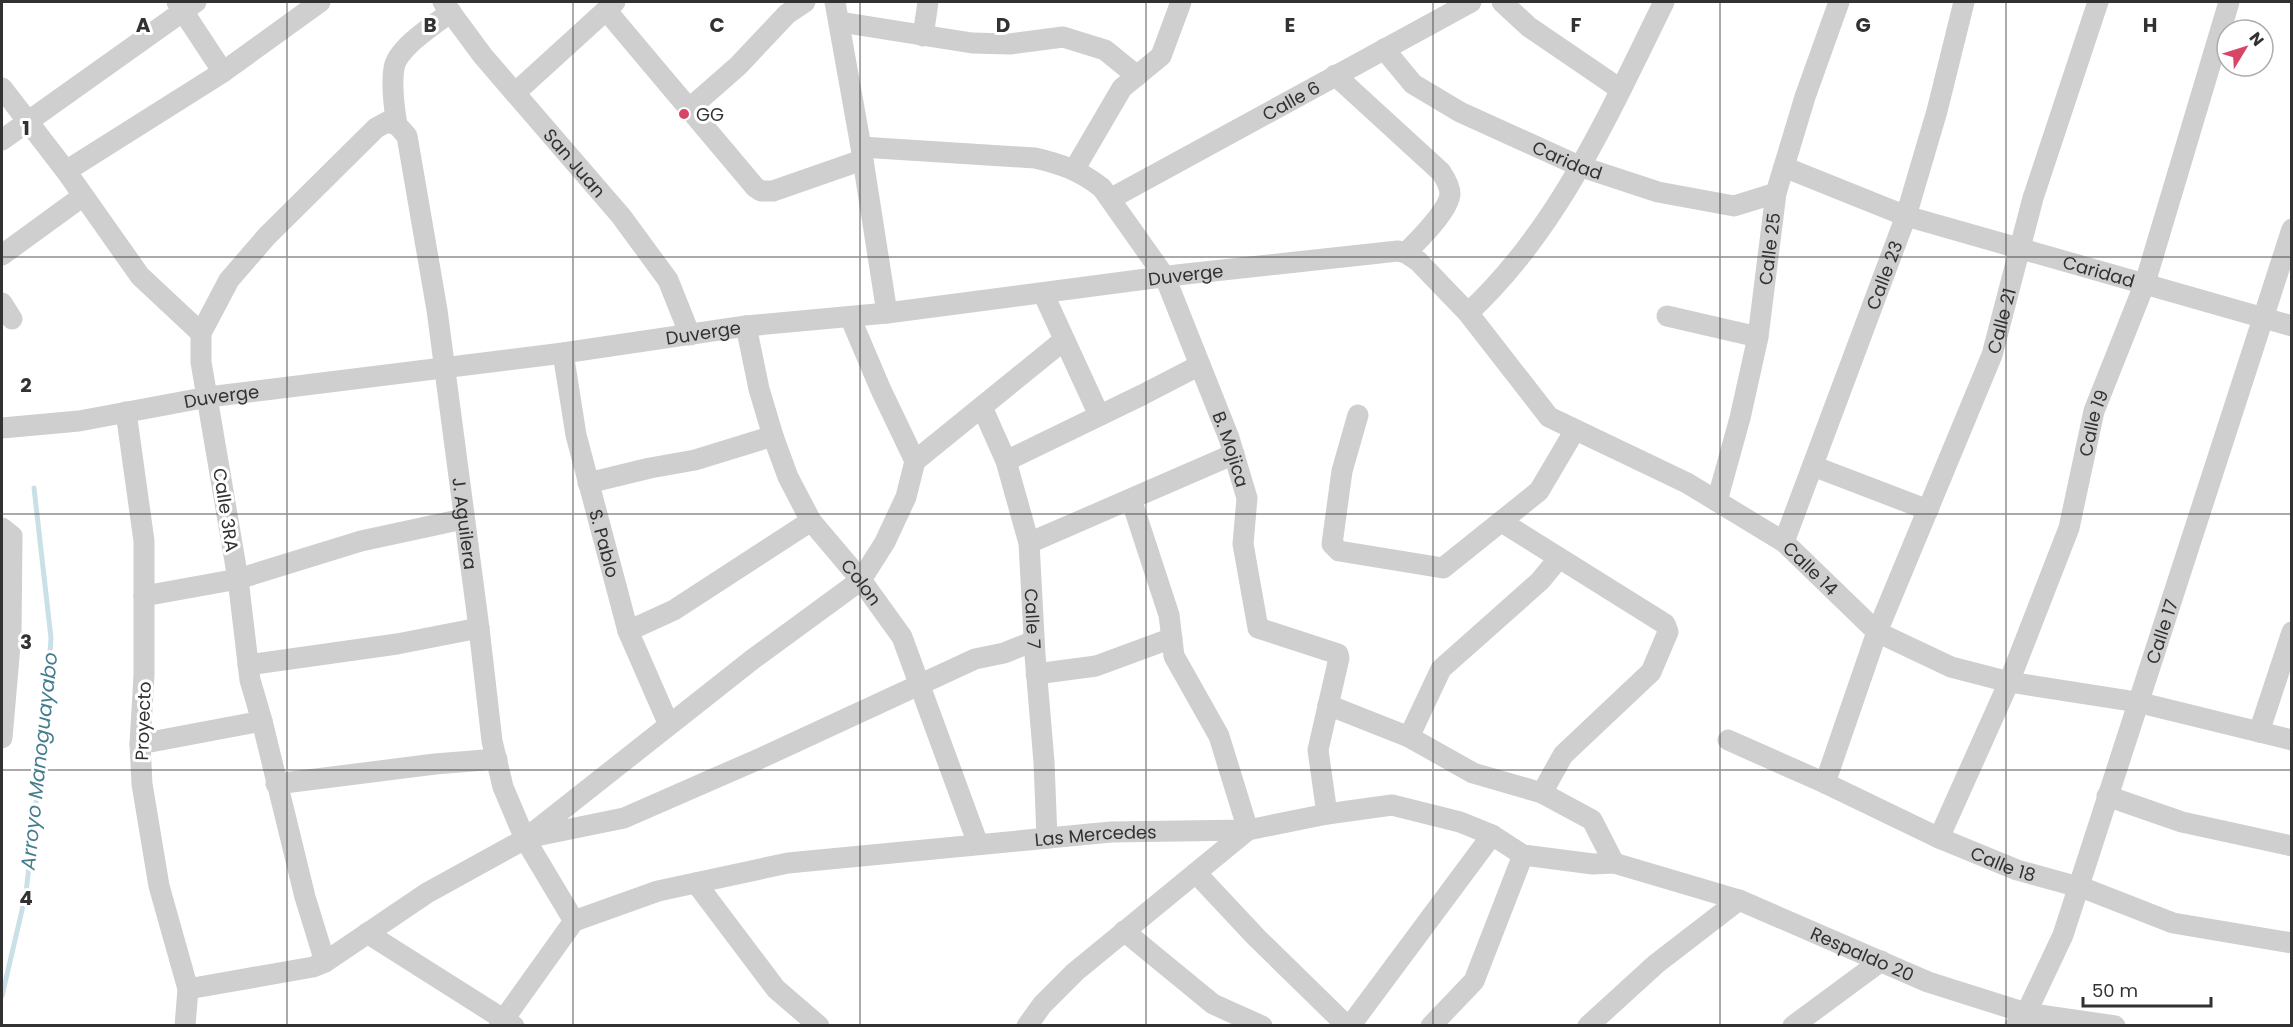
<svg xmlns="http://www.w3.org/2000/svg" width="2293" height="1027" font-family="Poppins,sans-serif">
<style>
.lines{fill:none;stroke-linecap:round;stroke-linejoin:round}
.stream{stroke:#cae0e7;stroke-width:5}
.minor{stroke:#cfcfcf;stroke-width:21}
.grid{fill:none;stroke:#323232;stroke-width:1.5;stroke-opacity:0.55}
.poi-dot{fill:#d84565;stroke:#fff;stroke-width:2}
.labels{text-anchor:middle;dominant-baseline:central;stroke-width:6;stroke-linejoin:round;paint-order:stroke}
.street-label{font-size:18px;fill:#323232;stroke:#fff}
.poi-label{font-size:18px;fill:#323232;stroke:#fff;text-anchor:start}
.water-label{font-size:20px;font-style:italic;fill:#457d8f;stroke:#fff}
.grid-label{font-size:20px;text-anchor:middle;font-weight:bold;fill:#323232;stroke:#fff;stroke-width:6;stroke-linejoin:round;paint-order:stroke}
</style>
<rect width="100%" height="100%" fill="#fff"/>
<g class="lines">
<path class="stream" d="M 2,996 L 26,893 L 45,721 L 51,638 L 34,488"/>
<g class="minor">
<path d="M 177,2 L 223,72"/>
<path id="s1" d="M 443,2 L 483,56 L 621,216 L 668,280 L 690,335"/>
<path d="M 835,2 L 861,147 L 887,313"/>
<path d="M 1502,2 L 1529,27 L 1620,89"/>
<path d="M 606,10 L 755,187 L 761,191 L 773,191 L 862,160"/>
<path d="M 840,22 L 972,43 L 1010,44 L 1063,37 L 1105,50 L 1137,76"/>
<path d="M 923,36 L 928,2"/>
<path id="s2" d="M 1384,49 L 1413,84 L 1460,112 L 1579,166 L 1658,192 L 1734,206 L 1776,193"/>
<path d="M 1335,75 L 1441,172 C 1445,178 1450,186 1450,194 C 1449,211 1417,241 1406,253"/>
<path d="M 2,88 L 66,171 L 140,276 L 201,333"/>
<path d="M 515,93 L 615,2"/>
<path d="M 690,108 L 738,66 L 787,14 L 805,2"/>
<path d="M 397,125 C 394,107 391,86 394,68 C 397,48 435,24 451,12"/>
<path d="M 2,140 L 196,2"/>
<path id="s3" d="M 861,147 L 1035,158 C 1061,164 1081,171 1102,188 L 1165,277 L 1229,438 L 1247,498 L 1243,544 L 1258,628 L 1338,654 L 1339,658 L 1318,750 L 1327,814"/>
<path id="s4" d="M 1784,167 L 1906,216 L 2292,326"/>
<path d="M 1074,170 L 1122,88 L 1161,56 L 1181,2"/>
<path d="M 66,171 L 223,72 L 320,2"/>
<path id="s5" d="M 1110,199 L 1471,2"/>
<path d="M 2,255 L 83,196"/>
<path d="M 1043,293 L 1099,415"/>
<path d="M 2,303 L 12,319"/>
<path d="M 1468,313 C 1559,229 1610,111 1664,2"/>
<path d="M 1667,316 L 1758,337"/>
<path id="s6" d="M 746,326 L 759,389 L 773,436 L 788,477 L 811,521 L 861,580 L 902,637 L 978,844"/>
<path id="s7" d="M 563,353 L 576,435 L 628,631 L 669,725"/>
<path id="s8" d="M 982,407 L 1006,461 L 1029,543 L 1035,655 L 1044,762 L 1047,838"/>
<path d="M 126,412 L 144,541 L 144,675 L 140,744 L 142,784 L 159,886 L 188,989 L 185,1026"/>
<path d="M 1358,415 L 1342,471 L 1332,544 L 1339,551 L 1443,568 L 1539,491 L 1575,430"/>
<path id="s9" d="M 2,428 L 79,421 L 208,397 L 563,353 L 746,326 L 887,313 L 1177,275 L 1398,251 L 1406,253 L 1418,261 L 1468,313 L 1549,417 L 1687,483 L 1784,542 L 1877,632 L 1951,667 L 2009,682 L 2137,702 L 2292,740"/>
<path d="M 915,461 L 1064,340"/>
<path d="M 1006,461 L 1142,395 L 1200,365"/>
<path d="M 1813,466 L 1928,510"/>
<path d="M 588,483 L 650,468 L 695,460 L 773,436"/>
<path id="s10" d="M 1717,501 L 1740,418 L 1758,337 L 1776,193 L 1805,97 L 1839,2"/>
<path d="M 1502,522 L 1665,624 L 1668,632 L 1651,672 L 1563,755 L 1542,793"/>
<path d="M 2,528 L 12,536 L 11,634 L 2,738"/>
<path id="s11" d="M 1784,542 L 1906,216 L 1937,111 L 1964,2"/>
<path d="M 1029,543 L 1234,454"/>
<path d="M 144,596 L 238,579 L 361,541 L 463,519"/>
<path d="M 628,631 L 674,610 L 811,521"/>
<path d="M 248,665 L 397,644 L 479,628"/>
<path d="M 1036,674 L 1096,666 L 1172,638"/>
<path d="M 1328,705 L 1409,737 L 1473,773 L 1542,793 L 1592,820 L 1614,863"/>
<path d="M 2259,732 L 2292,632"/>
<path d="M 1409,737 L 1441,669 L 1540,581 L 1559,558"/>
<path id="s12" d="M 1728,740 L 1825,783 L 1939,838 L 2017,870 L 2086,889 L 2173,923 L 2292,943"/>
<path d="M 140,744 L 262,721"/>
<path id="s13" d="M 1825,783 L 1877,632 L 1992,355 L 2033,198 L 2098,2"/>
<path d="M 276,784 L 435,764 L 497,759"/>
<path d="M 2107,796 L 2182,822 L 2292,846"/>
<path d="M 531,837 L 624,818 L 761,758 L 975,659 L 1004,653 L 1034,641"/>
<path id="s14" d="M 1939,838 L 2009,682 L 2069,528 L 2094,411 L 2145,283 L 2229,2"/>
<path d="M 1196,873 L 1256,937 L 1347,1026"/>
<path d="M 696,883 L 776,989 L 819,1026"/>
<path id="s15" d="M 574,921 L 658,891 L 788,863 L 1111,832 L 1248,830 L 1327,814 L 1392,805 L 1460,822 L 1492,835 L 1523,855 L 1593,864 L 1614,863 L 1739,900 L 1928,982 L 2026,1013 L 2115,1026"/>
<path d="M 1124,931 L 1213,1004 L 1262,1026"/>
<path d="M 367,933 L 514,1026"/>
<path id="s16" d="M 325,962 L 305,897 L 262,721 L 250,680 L 238,579 L 201,362 L 201,333 L 229,280 L 267,236 L 376,128 L 387,122 L 397,125 L 407,136 L 437,310 L 479,628 L 492,741 L 503,787 L 525,839 L 574,921"/>
<path d="M 188,989 L 313,967 L 325,962 L 427,893 L 525,839 L 753,659 L 861,580 L 885,542 L 906,497 L 915,461 L 881,390 L 850,317"/>
<path d="M 499,1026 L 574,921"/>
<path d="M 1027,1026 L 1042,1005 L 1075,972 L 1248,830 L 1219,736 L 1174,656 L 1169,615 L 1131,499"/>
<path d="M 1350,1026 L 1492,835"/>
<path d="M 1431,1026 L 1474,981 L 1523,855"/>
<path d="M 1588,1026 L 1656,964 L 1739,900"/>
<path d="M 1793,1026 L 1881,961"/>
<path id="s17" d="M 2015,1026 L 2023,1020 L 2063,935 L 2292,229"/>
</g>
</g>
<path class="grid" d="M 287,2 L 287,1026M 573,2 L 573,1026M 860,2 L 860,1026M 1146,2 L 1146,1026M 1433,2 L 1433,1026M 1720,2 L 1720,1026M 2006,2 L 2006,1026M 2,257 L 2292,257M 2,514 L 2292,514M 2,770 L 2292,770"/>
<circle class="poi-dot" cx="684" cy="114" r="6"/>
<g class="labels">
<g class="street-label">
<text stroke="none"><textPath href="#s5" startOffset="206">Calle 6</textPath></text>
<text stroke="none"><textPath href="#s2" startOffset="218">Caridad</textPath></text>
<text stroke="none"><textPath href="#s1" startOffset="208">San Juan</textPath></text>
<text stroke="none"><textPath href="#s10" startOffset="258">Calle 25</textPath></text>
<text stroke="none"><textPath href="#s4" startOffset="332">Caridad</textPath></text>
<text stroke="none"><textPath href="#s9" startOffset="1194">Duverge</textPath></text>
<text stroke="none"><textPath href="#s11" startOffset="285">Calle 23</textPath></text>
<text stroke="none"><textPath href="#s13" startOffset="495">Calle 21</textPath></text>
<text stroke="none"><textPath href="#s9" startOffset="708">Duverge</textPath></text>
<text stroke="none"><textPath href="#s9" startOffset="222">Duverge</textPath></text>
<text stroke="none"><textPath href="#s14" startOffset="444">Calle 19</textPath></text>
<text stroke="none"><textPath href="#s3" startOffset="542">B. Mojica</textPath></text>
<text transform="translate(226 510) rotate(81)">Calle 3RA</text>
<text stroke="none"><textPath href="#s16" startOffset="1344">J. Aguilera</textPath></text>
<text stroke="none"><textPath href="#s7" startOffset="195">S. Pablo</textPath></text>
<text stroke="none"><textPath href="#s9" startOffset="1938">Calle 14</textPath></text>
<text stroke="none"><textPath href="#s6" startOffset="286">Colon</textPath></text>
<text stroke="none"><textPath href="#s8" startOffset="220">Calle 7</textPath></text>
<text stroke="none"><textPath href="#s17" startOffset="423">Calle 17</textPath></text>
<text transform="translate(143 721) rotate(-88)">Proyecto</text>
<text stroke="none"><textPath href="#s15" startOffset="531">Las Mercedes</textPath></text>
<text stroke="none"><textPath href="#s12" startOffset="302">Calle 18</textPath></text>
<text stroke="none"><textPath href="#s15" startOffset="1328">Respaldo 20</textPath></text>
</g>
<g class="poi-label">
<text x="696" y="114">GG</text>
</g>
<g class="water-label">
<text transform="translate(39 761) rotate(-84)">Arroyo Manoguayabo</text>
</g>
</g>
<g class="grid-label">
<text x="143" y="32">A</text>
<text x="430" y="32">B</text>
<text x="717" y="32">C</text>
<text x="1003" y="32">D</text>
<text x="1290" y="32">E</text>
<text x="1576" y="32">F</text>
<text x="1863" y="32">G</text>
<text x="2150" y="32">H</text>
<text x="26" y="135">1</text>
<text x="26" y="392">2</text>
<text x="26" y="649">3</text>
<text x="26" y="905">4</text>
</g>
<rect width="2293" height="1027" fill="none" stroke="#323232" stroke-width="6"/>
<g transform="translate(2245 48) rotate(52)"><circle r="28" fill="#ffffff" stroke="#adadad" stroke-width="1.5"/>
<path d="M0-4.5L10 22L0 15L-10 22Z" fill="#d84565"/>
<text y="-9" font-size="16" font-weight="bold" text-anchor="middle" fill="#323232">N</text>
</g>
<path d="M2083 997v9h128v-9" fill="none" stroke="#323232" stroke-width="3"/>
<text x="2092" y="997" font-size="18" fill="#323232" stroke="#ffffff" stroke-width="4.5" paint-order="stroke">50 m</text>
</svg>
